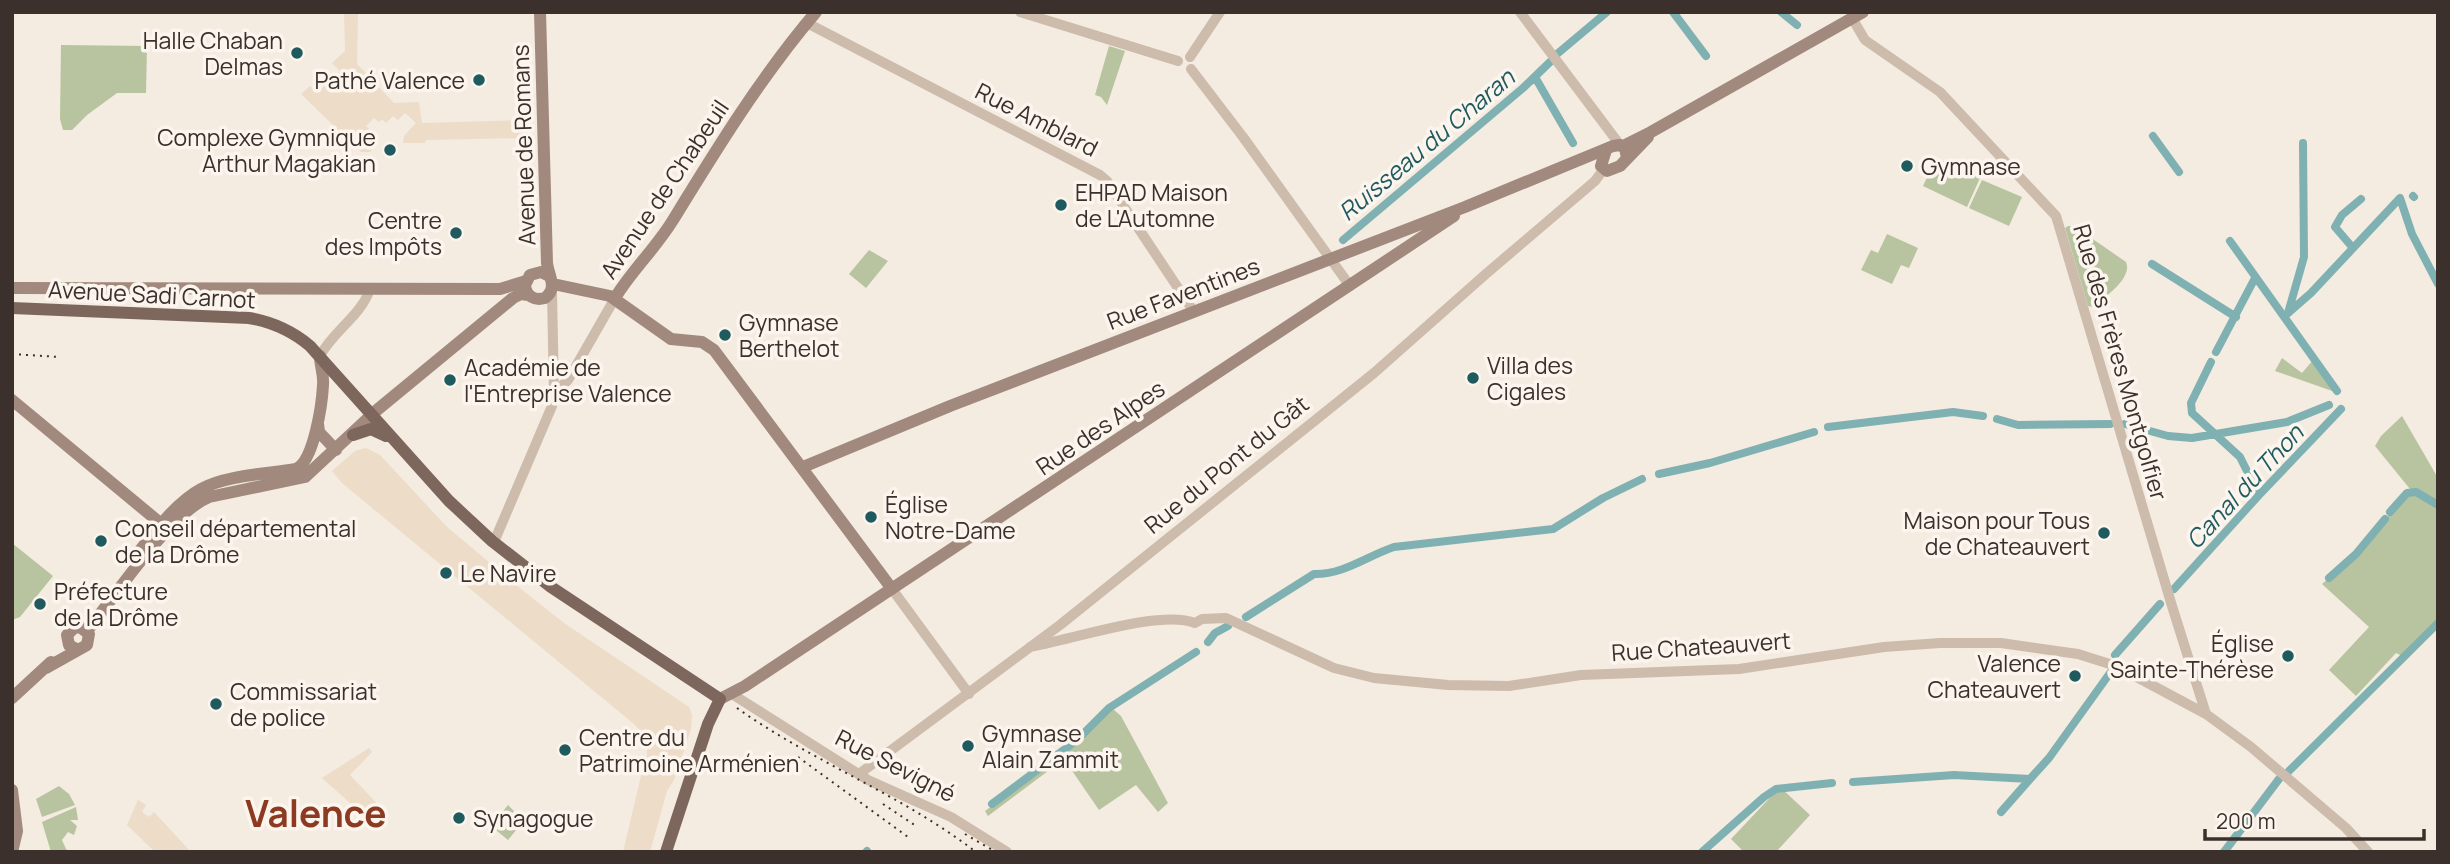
<svg xmlns="http://www.w3.org/2000/svg" width="2450" height="864" font-family="Manrope,sans-serif">
<style>
.green{fill:#b8c4a0}
.plaza{fill:#ecdcc8}
.lines{fill:none;stroke-linecap:round;stroke-linejoin:round}
.canal{stroke:#7fb0b2;stroke-width:8}
.tertiary{stroke:#cdbbac;stroke-width:10}
.secondary{stroke:#a18a7d;stroke-width:12}
.primary{stroke:#7d675c;stroke-width:12}
.rail{stroke:#3b302b;stroke-width:2;stroke-dasharray:2 5;stroke-linecap:butt}
.poi-dot{fill:#1f5a5e;stroke:#fbf5ee;stroke-width:2.5}
.labels{text-anchor:middle;dominant-baseline:central;stroke-width:7;stroke-linejoin:round;paint-order:stroke}
.poi-label{font-size:23px;fill:#3b302b;stroke:#fbf5ee;text-anchor:start}
.street-label{font-size:23px;fill:#3b302b;stroke:#fbf5ee}
.water-label{font-size:24px;font-style:italic;fill:#1f5a5e;stroke:#fbf5ee}
.town-label{font-size:37px;font-weight:bold;fill:#8c3b22;stroke:#fbf5ee}
</style>
<rect width="100%" height="100%" fill="#f4ebe1"/>
<path class="green" d="M 61,45 L 147,46 L 146,93 L 117,93 L 87,115 L 72,130 L 63,130 L 60,119 Z
M 1109,46 L 1125,51 L 1107,105 L 1101,97 L 1095,95 Z
M 1936,158 L 1980,178 L 1967,207 L 1923,186 Z
M 1982,180 L 2022,197 L 2009,226 L 1969,208 Z
M 2068,226 L 2074,226 L 2126,262 C 2133,278 2105,297 2093,307 L 2088,306 L 2065,228 Z
M 1887,234 L 1918,248 L 1909,268 L 1901,265 L 1892,284 L 1861,270 L 1871,250 L 1878,253 Z
M 869,250 L 888,261 L 866,288 L 849,274 Z
M 2282,358 L 2302,373 L 2313,360 L 2335,392 L 2275,371 Z
M 2402,416 L 2438,478 L 2438,624 L 2404,657 L 2396,653 L 2356,696 L 2329,670 L 2369,627 L 2322,584 L 2356,554 L 2410,489 L 2375,446 L 2381,436 Z
M 12,543 L 53,576 L 20,617 L 12,620 Z
M 1113,709 L 1121,716 L 1168,803 L 1158,812 L 1136,785 L 1099,810 L 1064,759 L 988,816 L 985,811 L 1063,754 Z
M 59,786 L 69,794 L 75,805 L 42,817 L 36,799 Z
M 1780,787 L 1810,815 L 1776,852 L 1744,852 L 1731,839 Z
M 508,805 L 514,811 L 512,814 L 522,823 L 508,840 L 491,826 Z
M 76,807 L 78,820 L 70,820 L 77,826 L 74,835 L 68,832 L 62,840 L 66,849 L 71,852 L 51,852 L 42,822 Z"/>
<path class="plaza" d="M 344,12 L 358,12 L 357,64 L 394,103 L 419,102 L 422,123 L 528,120 L 528,138 L 426,140 L 425,143 L 403,143 L 404,136 L 416,123 L 405,113 L 398,120 L 393,116 L 386,123 L 382,119 L 379,122 L 374,118 L 366,126 L 371,131 L 368,134 L 371,137 L 371,152 L 361,152 L 301,94 L 310,86 L 317,93 L 340,71 L 332,63 L 345,51 Z
M 366,448 L 380,455 L 447,527 L 521,589 L 564,623 L 689,707 L 692,715 L 691,729 L 674,780 L 667,791 L 650,852 L 623,852 L 642,772 L 647,760 L 647,745 L 644,735 L 634,724 L 342,483 L 332,471 L 355,451 Z
M 369,748 L 372,752 L 350,775 L 385,812 L 376,826 L 322,778 Z
M 138,800 L 146,805 L 142,812 L 149,817 L 154,812 L 191,852 L 155,852 L 127,825 Z"/>
<g class="lines">
<path class="canal" d="M 1673,12 L 1706,56
M 1781,12 L 1797,25
M 1557,54 L 1607,12
M 1535,77 L 1573,143
M 2153,136 L 2179,172
M 2413,196 L 2414,197
M 1343,240 L 1523,88 L 1550,62
M 2230,241 L 2337,391
M 2353,248 L 2335,227 L 2342,215 L 2361,199
M 2152,264 L 2236,317
M 2288,313 L 2304,257 L 2303,143
M 2287,314 L 2311,293 L 2400,198 L 2412,234 L 2438,284
M 2216,352 L 2255,278
M 2211,362 L 2191,403 L 2192,413 L 2240,457 L 2259,495
M 1997,419 L 2018,425 L 2110,424
M 2125,424 L 2168,436 L 2192,438 L 2287,422 L 2329,405
M 1828,427 L 1953,412 L 1983,416
M 1659,474 L 1710,463 L 1814,432
M 2390,512 L 2407,493 L 2416,492 L 2438,505
M 2329,578 L 2356,554 L 2385,519
M 2174,589 L 2259,495 L 2341,409
M 1246,617 L 1314,574 C 1343,575 1367,556 1394,547 L 1553,529 L 1603,498 L 1642,479
M 1208,642 L 1215,633 L 1228,626
M 2115,655 L 2160,604
M 2288,772 L 2438,623
M 1853,782 L 1954,775 L 2030,779 L 2049,758 L 2110,673
M 992,804 L 1077,740 L 1109,708 L 1196,652
M 2001,812 L 2030,779
M 866,852 L 867,851
M 1702,852 L 1764,797 L 1776,789 L 1832,783
M 2224,852 L 2279,779"/>
<path class="tertiary" d="M 1020,12 L 1178,61
M 1520,12 L 1620,145
M 1852,18 L 1865,40 L 1940,92 L 2056,216 L 2172,606 L 2206,714
M 807,23 L 1100,175 L 1107,181 L 1194,312
M 1190,57 L 1220,12
M 1191,69 L 1243,137 L 1350,286
M 320,356 C 333,331 361,316 370,289
M 554,393 L 568,380 L 615,298
M 494,542 L 552,406 L 554,393 L 552,292
M 892,589 L 969,694
M 1030,647 C 1071,640 1160,609 1195,623 L 1202,619 L 1226,618 L 1334,668 L 1374,678 L 1448,685 L 1509,686 L 1581,675 L 1739,669 L 1884,647 L 1940,643 L 2001,643 L 2078,654 L 2116,666 L 2206,714 L 2251,747 L 2346,828 L 2368,852
M 732,694 L 868,780 L 951,817 L 1007,852
M 859,774 L 1060,625 L 1318,418 L 1374,373 L 1487,273 L 1595,181 L 1603,170"/>
<path class="secondary" d="M 540,12 L 547,263 C 549,277 558,288 545,298 C 534,301 526,296 525,285 L 530,275 L 541,272 L 549,276
M 1623,146 L 1651,132 L 1863,12
M 1606,150 L 1601,166 L 1607,171 L 1620,166 L 1648,137
M 553,284 L 610,296 L 671,339 L 702,342 L 714,350 L 892,589
M 12,288 L 500,289 L 526,281
M 615,298 C 632,270 656,248 673,220 C 716,150 762,75 816,12
M 12,400 L 165,527
M 318,424 L 319,432 L 336,450
M 803,467 L 950,406 L 1465,207 L 1613,146 L 1620,145 L 1625,148 L 1627,158
M 134,558 C 152,535 175,503 201,489 C 226,475 267,474 296,469 C 314,461 322,404 323,385 C 324,375 320,366 320,356
M 87,631 C 116,595 169,514 209,497 L 305,477 L 377,410 L 513,298 L 521,294 L 528,295
M 46,668 L 87,645 L 89,634 L 80,627 L 74,628 L 67,635 L 69,645 L 76,649
M 12,698 L 51,662
M 720,699 L 745,686 L 1454,216
M 12,790 L 17,831 L 12,852"/>
<path class="primary" d="M 12,308 L 249,318 C 272,322 291,330 310,346 L 449,501 L 492,541 L 551,587 L 720,699 L 708,724 L 666,852
M 353,435 L 371,429 L 386,436"/>
<path class="rail" d="M 12,354 L 59,357
M 737,708 C 813,762 902,795 976,852
M 798,757 L 908,837
M 883,804 L 916,826
M 965,834 L 996,852"/>
</g>
<g class="poi-dot">
<circle cx="297" cy="53" r="7"/>
<circle cx="479" cy="80" r="7"/>
<circle cx="390" cy="150" r="7"/>
<circle cx="1907" cy="166" r="7"/>
<circle cx="1061" cy="205" r="7"/>
<circle cx="456" cy="233" r="7"/>
<circle cx="725" cy="335" r="7"/>
<circle cx="1473" cy="378" r="7"/>
<circle cx="450" cy="380" r="7"/>
<circle cx="871" cy="517" r="7"/>
<circle cx="2104" cy="533" r="7"/>
<circle cx="101" cy="541" r="7"/>
<circle cx="446" cy="573" r="7"/>
<circle cx="40" cy="604" r="7"/>
<circle cx="2288" cy="656" r="7"/>
<circle cx="2075" cy="676" r="7"/>
<circle cx="216" cy="704" r="7"/>
<circle cx="968" cy="746" r="7"/>
<circle cx="565" cy="750" r="7"/>
<circle cx="459" cy="818" r="7"/>
</g>
<g class="labels">
<g class="poi-label">
<text x="283" y="40" text-anchor="end">Halle Chaban<tspan x="283" dy="26">Delmas</tspan></text>
<text x="465" y="80" text-anchor="end">Pathé Valence</text>
<text x="376" y="137" text-anchor="end">Complexe Gymnique<tspan x="376" dy="26">Arthur Magakian</tspan></text>
<text x="1921" y="166">Gymnase</text>
<text x="1075" y="192">EHPAD Maison<tspan x="1075" dy="26">de L'Automne</tspan></text>
<text x="442" y="220" text-anchor="end">Centre<tspan x="442" dy="26">des Impôts</tspan></text>
<text x="739" y="322">Gymnase<tspan x="739" dy="26">Berthelot</tspan></text>
<text x="1487" y="365">Villa des<tspan x="1487" dy="26">Cigales</tspan></text>
<text x="464" y="367">Académie de<tspan x="464" dy="26">l'Entreprise Valence</tspan></text>
<text x="885" y="504">Église<tspan x="885" dy="26">Notre-Dame</tspan></text>
<text x="2090" y="520" text-anchor="end">Maison pour Tous<tspan x="2090" dy="26">de Chateauvert</tspan></text>
<text x="115" y="528">Conseil départemental<tspan x="115" dy="26">de la Drôme</tspan></text>
<text x="460" y="573">Le Navire</text>
<text x="54" y="591">Préfecture<tspan x="54" dy="26">de la Drôme</tspan></text>
<text x="2274" y="643" text-anchor="end">Église<tspan x="2274" dy="26">Sainte-Thérèse</tspan></text>
<text x="2061" y="663" text-anchor="end">Valence<tspan x="2061" dy="26">Chateauvert</tspan></text>
<text x="230" y="691">Commissariat<tspan x="230" dy="26">de police</tspan></text>
<text x="982" y="733">Gymnase<tspan x="982" dy="26">Alain Zammit</tspan></text>
<text x="579" y="737">Centre du<tspan x="579" dy="26">Patrimoine Arménien</tspan></text>
<text x="473" y="818">Synagogue</text>
</g>
<g class="street-label">
<text transform="translate(1037 119) rotate(27)">Rue Amblard</text>
<text transform="translate(523 145) rotate(-92)">Avenue de Romans</text>
<text transform="translate(664 189) rotate(-56)">Avenue de Chabeuil</text>
<text transform="translate(1183 293) rotate(-21)">Rue Faventines</text>
<text transform="translate(152 294) rotate(3)">Avenue Sadi Carnot</text>
<text transform="translate(2121 362) rotate(74)">Rue des Frères Montgolfier</text>
<text transform="translate(1100 427) rotate(-34)">Rue des Alpes</text>
<text transform="translate(1226 464) rotate(-39)">Rue du Pont du Gât</text>
<text transform="translate(1701 646) rotate(-4)">Rue Chateauvert</text>
<text transform="translate(896 765) rotate(27)">Rue Sevigné</text>
</g>
<g class="water-label">
<text transform="translate(1426 144) rotate(-40)">Ruisseau du Charan</text>
<text transform="translate(2244 486) rotate(-47)">Canal du Thon</text>
</g>
<g class="town-label">
<text x="316" y="813">Valence</text>
</g>
</g>
<rect width="2450" height="864" fill="none" stroke="#3b302b" stroke-width="28"/>
<path d="M2205 829v10h219v-10" fill="none" stroke="#3b302b" stroke-width="3.5"/>
<text x="2216" y="829" font-size="21" fill="#3b302b" stroke="#fbf5ee" stroke-width="5" paint-order="stroke">200 m</text>
</svg>
